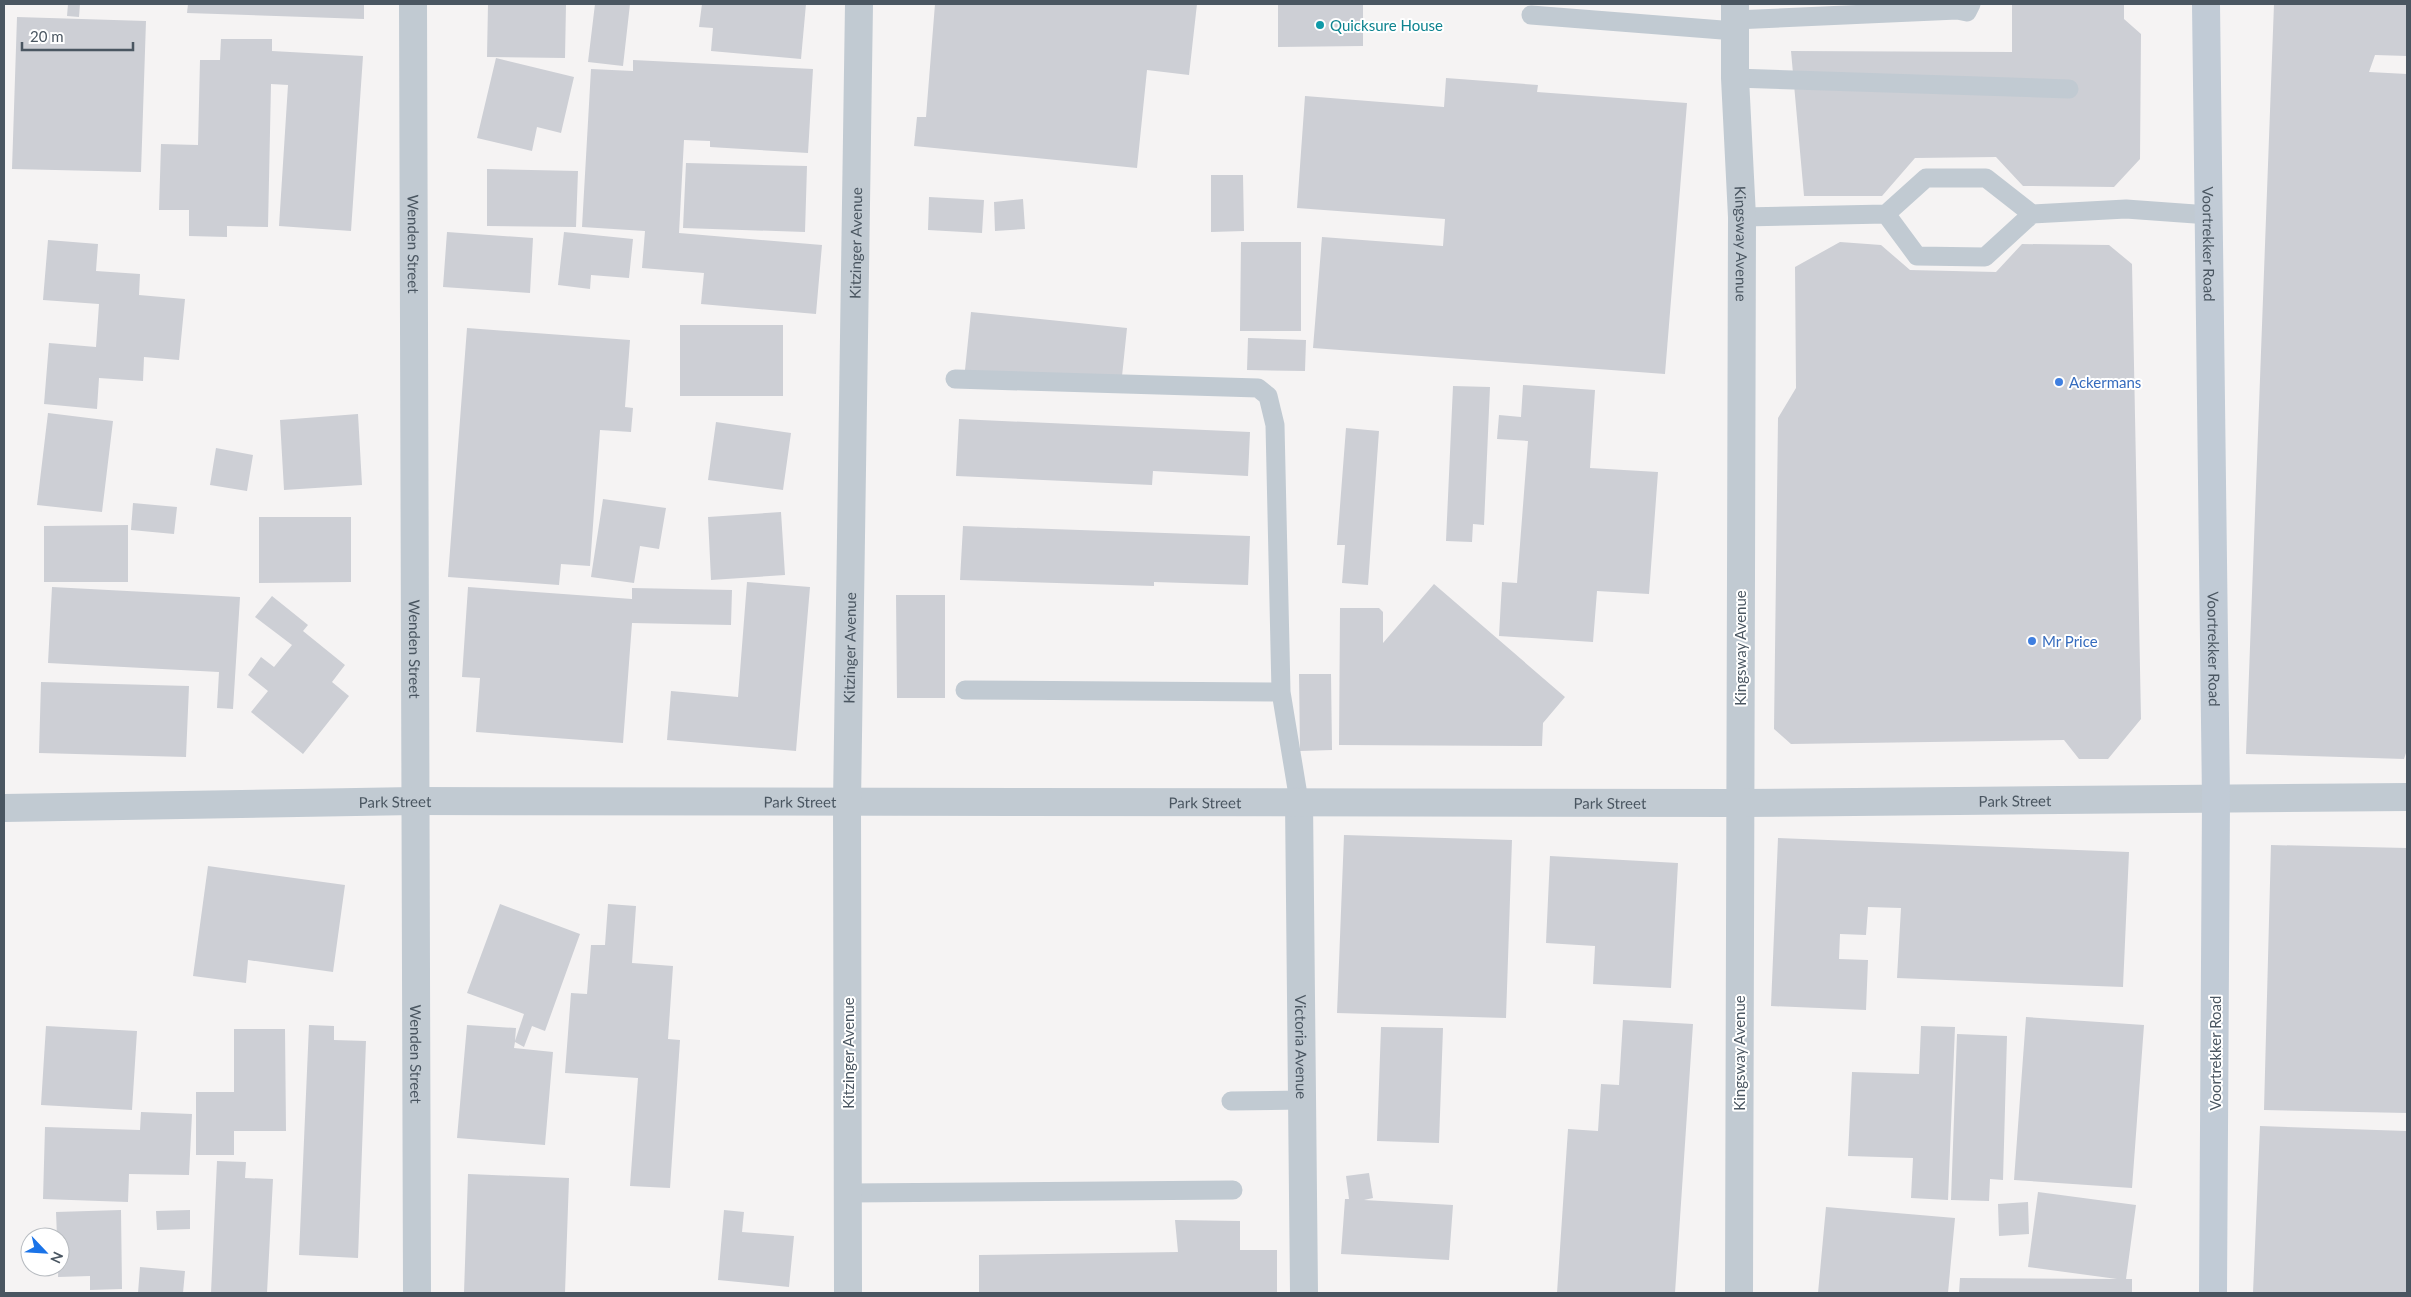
<svg xmlns="http://www.w3.org/2000/svg" width="2411" height="1297" font-family="Lato,sans-serif">
<style>
.building{fill:#cdcfd5}
.lines{fill:none;stroke-linecap:round;stroke-linejoin:round}
.lane{stroke:#c1cad2;stroke-width:19}
.street{stroke:#c1cad2;stroke-width:28}
.secondary{stroke:#c1cbd6;stroke-width:28}
.culture-dot{fill:#0f9aa8;stroke:#fff;stroke-width:2}
.shop-dot{fill:#3f7fe0;stroke:#fff;stroke-width:2}
.labels{text-anchor:middle;dominant-baseline:central;stroke-width:4;stroke-linejoin:round;paint-order:stroke}
.culture-label{font-size:15px;fill:#0d838f;stroke:#fff;text-anchor:start}
.street-label{font-size:15px;fill:#4a5661;stroke:#fff}
.shop-label{font-size:15px;fill:#366cbe;stroke:#fff;text-anchor:start}
</style>
<rect width="100%" height="100%" fill="#f5f3f3"/>
<path class="building" d="M 68,4 L 80,4 L 79,17 L 67,16 Z
M 188,4 L 364,4 L 364,19 L 187,13 Z
M 488,4 L 566,4 L 565,58 L 487,57 Z
M 595,4 L 630,4 L 623,66 L 588,62 Z
M 702,4 L 806,4 L 801,59 L 711,51 L 713,28 L 699,27 Z
M 935,4 L 1197,4 L 1189,75 L 1147,70 L 1137,168 L 914,146 L 917,117 L 926,117 Z
M 1278,4 L 1363,4 L 1363,46 L 1278,47 Z
M 2012,4 L 2124,4 L 2124,19 L 2141,34 L 2140,159 L 2114,187 L 2023,186 L 1996,157 L 1915,158 L 1882,196 L 1804,196 L 1791,51 L 2012,52 Z
M 2274,4 L 2407,4 L 2407,56 L 2375,55 L 2369,72 L 2407,74 L 2407,750 L 2404,759 L 2246,754 Z
M 17,17 L 146,21 L 141,172 L 12,169 Z
M 221,39 L 272,39 L 272,51 L 363,56 L 351,231 L 279,226 L 288,85 L 271,84 L 268,227 L 227,226 L 227,237 L 189,236 L 189,210 L 159,210 L 161,144 L 198,145 L 200,60 L 220,60 Z
M 496,58 L 574,77 L 561,133 L 537,127 L 532,151 L 477,138 Z
M 633,60 L 813,69 L 808,153 L 710,147 L 710,141 L 684,140 L 679,233 L 822,245 L 816,314 L 701,304 L 704,273 L 642,268 L 645,231 L 582,227 L 591,69 L 633,71 Z
M 1446,78 L 1538,85 L 1537,92 L 1687,103 L 1665,374 L 1313,348 L 1322,237 L 1443,246 L 1445,219 L 1297,208 L 1305,96 L 1444,107 Z
M 686,163 L 807,166 L 805,232 L 683,228 Z
M 487,169 L 578,171 L 576,227 L 487,226 Z
M 1211,175 L 1243,175 L 1244,231 L 1211,232 Z
M 929,197 L 984,200 L 982,233 L 928,230 Z
M 1023,199 L 1025,229 L 995,231 L 994,202 Z
M 447,232 L 533,238 L 530,293 L 443,287 Z
M 564,232 L 633,239 L 629,278 L 591,275 L 590,289 L 558,285 Z
M 48,240 L 98,244 L 96,271 L 140,274 L 139,295 L 185,299 L 179,360 L 144,357 L 143,381 L 99,378 L 97,409 L 44,404 L 49,343 L 96,347 L 99,304 L 43,300 Z
M 1241,242 L 1301,242 L 1301,331 L 1240,331 Z
M 1840,242 L 1881,245 L 1910,270 L 1996,272 L 2022,244 L 2109,245 L 2132,264 L 2141,719 L 2108,759 L 2079,759 L 2064,740 L 1791,744 L 1774,729 L 1778,418 L 1796,388 L 1795,267 Z
M 971,312 L 1127,328 L 1121,386 L 965,370 Z
M 680,325 L 783,325 L 783,396 L 680,396 Z
M 467,328 L 630,340 L 625,407 L 633,408 L 631,432 L 600,430 L 590,566 L 561,564 L 559,585 L 448,577 Z
M 1248,338 L 1306,340 L 1305,371 L 1247,370 Z
M 1523,385 L 1595,390 L 1590,468 L 1658,472 L 1649,594 L 1597,591 L 1593,642 L 1499,636 L 1502,582 L 1517,583 L 1528,441 L 1497,439 L 1499,415 L 1521,417 Z
M 1453,386 L 1490,387 L 1484,525 L 1473,524 L 1472,542 L 1446,541 Z
M 48,413 L 113,421 L 102,512 L 37,505 Z
M 358,414 L 362,485 L 284,490 L 280,420 Z
M 959,419 L 1250,432 L 1248,476 L 1153,471 L 1152,485 L 956,476 Z
M 716,422 L 791,433 L 783,490 L 708,480 Z
M 1346,428 L 1379,431 L 1368,585 L 1342,583 L 1345,545 L 1337,545 Z
M 216,448 L 253,455 L 247,491 L 210,485 Z
M 603,499 L 666,508 L 659,549 L 640,546 L 634,583 L 591,577 Z
M 133,503 L 177,507 L 174,534 L 131,530 Z
M 781,512 L 785,575 L 711,580 L 708,517 Z
M 259,517 L 351,517 L 351,582 L 259,583 Z
M 128,525 L 128,582 L 44,582 L 44,526 Z
M 963,526 L 1250,536 L 1248,585 L 1154,582 L 1154,586 L 960,580 Z
M 747,582 L 810,587 L 796,751 L 667,740 L 671,691 L 738,697 Z
M 1434,584 L 1565,697 L 1543,723 L 1542,746 L 1339,745 L 1340,608 L 1379,608 L 1383,612 L 1383,643 Z
M 52,587 L 240,597 L 233,709 L 217,708 L 219,672 L 48,663 Z
M 468,587 L 632,599 L 632,588 L 732,590 L 731,625 L 632,623 L 623,743 L 476,732 L 480,678 L 462,677 Z
M 896,595 L 945,595 L 945,698 L 897,698 Z
M 272,596 L 308,625 L 303,631 L 345,665 L 332,682 L 349,696 L 303,754 L 251,712 L 268,691 L 248,675 L 261,657 L 274,667 L 292,645 L 255,617 Z
M 1299,674 L 1331,674 L 1332,750 L 1300,751 Z
M 41,682 L 189,686 L 186,757 L 39,753 Z
M 1344,835 L 1512,840 L 1506,1018 L 1337,1013 Z
M 1778,838 L 2129,852 L 2123,987 L 1897,978 L 1901,908 L 1868,907 L 1866,935 L 1840,934 L 1839,959 L 1868,960 L 1866,1010 L 1771,1006 Z
M 2271,845 L 2407,848 L 2407,1113 L 2264,1110 Z
M 1550,856 L 1678,863 L 1671,988 L 1593,984 L 1595,946 L 1546,943 Z
M 208,866 L 345,885 L 333,972 L 248,960 L 246,983 L 193,976 Z
M 500,904 L 580,934 L 545,1031 L 532,1026 L 524,1047 L 515,1042 L 514,1048 L 553,1052 L 545,1145 L 457,1138 L 467,1025 L 516,1028 L 515,1041 L 524,1014 L 467,993 Z
M 608,904 L 636,906 L 632,963 L 673,966 L 668,1039 L 680,1040 L 670,1188 L 630,1186 L 638,1078 L 565,1073 L 571,993 L 587,994 L 591,945 L 605,945 Z
M 2026,1017 L 2144,1025 L 2132,1188 L 2014,1180 Z
M 1623,1020 L 1693,1024 L 1675,1293 L 1557,1293 L 1568,1129 L 1598,1131 L 1601,1084 L 1619,1085 Z
M 309,1025 L 334,1026 L 334,1040 L 366,1041 L 358,1258 L 299,1255 Z
M 46,1026 L 137,1031 L 132,1110 L 41,1105 Z
M 1921,1026 L 1955,1027 L 1948,1200 L 1911,1198 L 1913,1158 L 1848,1156 L 1852,1072 L 1919,1074 Z
M 1381,1027 L 1443,1028 L 1439,1143 L 1377,1141 Z
M 234,1029 L 285,1029 L 286,1131 L 234,1131 L 234,1155 L 196,1155 L 196,1092 L 234,1092 Z
M 1957,1034 L 2007,1036 L 2003,1180 L 1990,1179 L 1989,1201 L 1951,1200 Z
M 141,1112 L 192,1114 L 189,1175 L 129,1174 L 128,1202 L 43,1199 L 45,1127 L 140,1130 Z
M 2260,1126 L 2407,1131 L 2407,1293 L 2253,1293 Z
M 217,1161 L 246,1162 L 245,1178 L 273,1179 L 267,1293 L 211,1293 Z
M 1369,1173 L 1373,1198 L 1364,1200 L 1453,1205 L 1449,1260 L 1341,1254 L 1345,1199 L 1349,1199 L 1346,1176 Z
M 468,1174 L 569,1178 L 565,1293 L 464,1293 Z
M 2038,1192 L 2136,1205 L 2126,1279 L 2132,1279 L 2132,1293 L 1959,1293 L 1960,1278 L 2117,1279 L 2028,1267 Z
M 2028,1202 L 2029,1234 L 1999,1236 L 1998,1204 Z
M 1826,1207 L 1955,1218 L 1948,1293 L 1818,1293 Z
M 121,1210 L 122,1289 L 90,1290 L 90,1276 L 58,1277 L 60,1237 L 57,1237 L 56,1212 Z
M 190,1210 L 190,1229 L 157,1230 L 156,1211 Z
M 724,1210 L 744,1212 L 742,1232 L 794,1236 L 789,1287 L 718,1280 Z
M 1175,1220 L 1240,1221 L 1240,1250 L 1277,1250 L 1277,1293 L 979,1293 L 979,1255 L 1178,1252 Z
M 140,1267 L 185,1271 L 183,1293 L 138,1293 Z"/>
<g class="lines">
<path class="lane" d="M 1531,15 L 1735,31
M 1735,20 L 1957,10 L 1967,12 L 1971,4
M 1735,78 L 2069,89
M 1886,214 L 1917,256 L 1985,257 L 2032,214
M 1742,217 L 1886,214 L 1926,178 L 1986,178 L 2032,214 L 2126,209 L 2209,215
M 955,379 L 1258,388 L 1268,396 L 1275,425 L 1281,692 L 1299,801
M 965,690 L 1281,692
M 1231,1101 L 1302,1100
M 848,1193 L 1233,1190"/>
<g class="street">
<path id="s1" d="M 413,4 L 417,1293"/>
<path id="s2" d="M 1735,4 L 1735,78 L 1742,217 L 1739,1293"/>
<path id="s3" d="M 1299,801 L 1304,1293"/>
<path id="s4" d="M 4,808 L 414,801 L 1740,803 L 2407,797"/>
<path id="s5" d="M 848,1293 L 847,803 L 859,4"/>
</g>
<path class="secondary" id="s6" d="M 2206,4 L 2216,800 L 2213,1293"/>
</g>
<circle class="culture-dot" cx="1320" cy="25" r="5"/>
<g class="shop-dot">
<circle cx="2059" cy="382" r="5"/>
<circle cx="2032" cy="641" r="5"/>
</g>
<g class="labels">
<g class="culture-label">
<text x="1330" y="25">Quicksure House</text>
</g>
<g class="street-label">
<text stroke="none"><textPath href="#s2" startOffset="240">Kingsway Avenue</textPath></text>
<text stroke="none"><textPath href="#s1" startOffset="240">Wenden Street</textPath></text>
<text stroke="none"><textPath href="#s5" startOffset="1050">Kitzinger Avenue</textPath></text>
<text stroke="none"><textPath href="#s6" startOffset="240">Voortrekker Road</textPath></text>
<text stroke="none"><textPath href="#s5" startOffset="645">Kitzinger Avenue</textPath></text>
<text transform="translate(1740 648) rotate(-90)">Kingsway Avenue</text>
<text stroke="none"><textPath href="#s6" startOffset="645">Voortrekker Road</textPath></text>
<text stroke="none"><textPath href="#s1" startOffset="645">Wenden Street</textPath></text>
<text stroke="none"><textPath href="#s4" startOffset="2011">Park Street</textPath></text>
<text stroke="none"><textPath href="#s4" startOffset="391">Park Street</textPath></text>
<text stroke="none"><textPath href="#s4" startOffset="1201">Park Street</textPath></text>
<text stroke="none"><textPath href="#s4" startOffset="796">Park Street</textPath></text>
<text stroke="none"><textPath href="#s4" startOffset="1606">Park Street</textPath></text>
<text stroke="none"><textPath href="#s3" startOffset="246">Victoria Avenue</textPath></text>
<text stroke="none"><textPath href="#s1" startOffset="1050">Wenden Street</textPath></text>
<text transform="translate(848 1053) rotate(-90)">Kitzinger Avenue</text>
<text transform="translate(1739 1053) rotate(-90)">Kingsway Avenue</text>
<text transform="translate(2215 1053) rotate(-90)">Voortrekker Road</text>
</g>
<g class="shop-label">
<text x="2069" y="382">Ackermans</text>
<text x="2042" y="641">Mr Price</text>
</g>
</g>
<rect width="2411" height="1297" fill="none" stroke="#4a5661" stroke-width="10"/>
<g transform="translate(45 1252) rotate(115)"><circle r="24" fill="#ffffff" stroke="#b7bbc0"/>
<path d="M0-4L9 19L0 12L-9 19Z" fill="#1a73e8"/>
<text y="-8" font-size="14" font-weight="bold" text-anchor="middle" fill="#4a5661">N</text>
</g>
<path d="M22 42v8h111v-8" fill="none" stroke="#4a5661" stroke-width="2.5"/>
<text x="30" y="42" font-size="15" fill="#4a5661" stroke="#ffffff" stroke-width="4" paint-order="stroke">20 m</text>
</svg>
